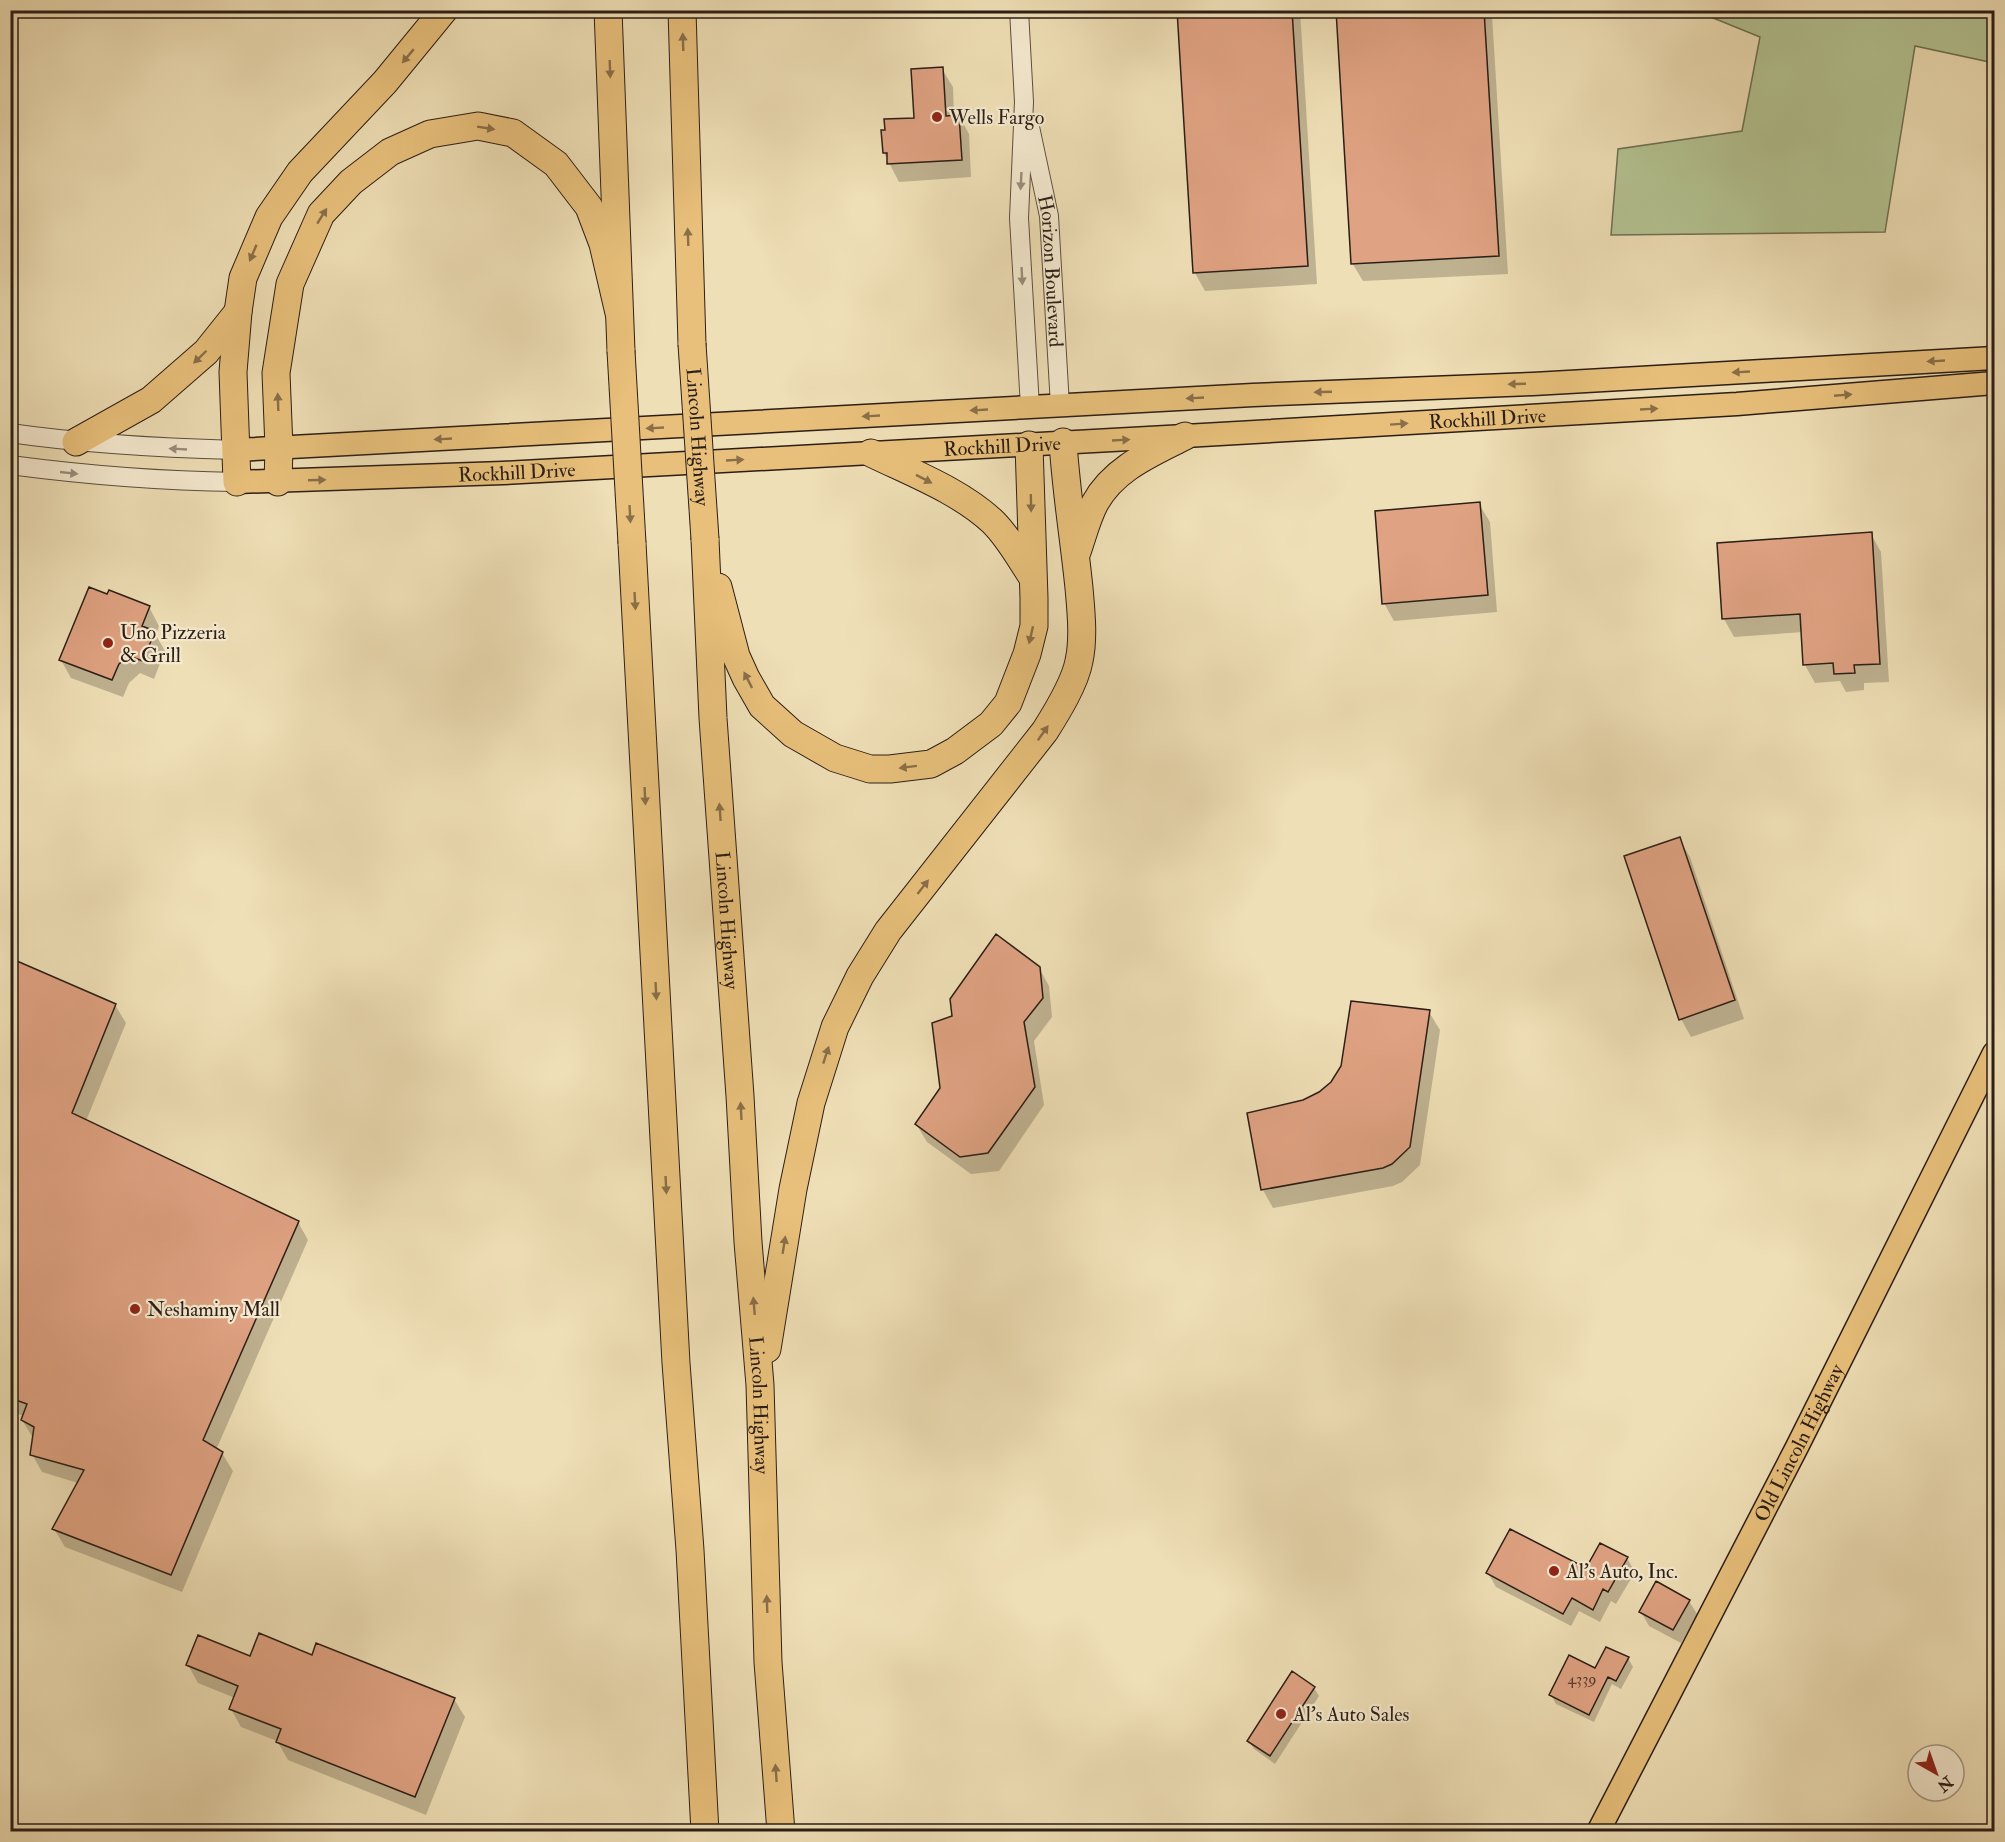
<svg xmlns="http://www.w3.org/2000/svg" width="2005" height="1842" font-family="'IM FELL Double Pica',serif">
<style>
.green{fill:#b4c392;stroke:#707054;stroke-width:1.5}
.shadow{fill:#0003}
.building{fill:#dfa282;stroke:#2b1e17;stroke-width:1.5}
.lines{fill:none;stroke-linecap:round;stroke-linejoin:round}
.minor-casing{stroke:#5c4e3f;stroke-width:20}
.major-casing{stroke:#2b1e17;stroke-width:25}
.highway-casing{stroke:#2b1e17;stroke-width:29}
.minor{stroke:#f5ead0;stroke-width:18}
.major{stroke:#e8c07b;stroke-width:22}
.highway{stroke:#e8c07b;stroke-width:27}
.highway-bridge-casing{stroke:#2b1e17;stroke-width:29;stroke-linecap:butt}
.highway-bridge{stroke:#e8c07b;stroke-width:27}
.oneway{fill:#8a6f49}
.oneway2{fill:#9a8e7d}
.poi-dot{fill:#8f2418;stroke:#f5ead0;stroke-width:2}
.labels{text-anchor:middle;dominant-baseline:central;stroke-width:4.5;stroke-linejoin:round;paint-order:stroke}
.number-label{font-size:16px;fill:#583f32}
.poi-label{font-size:20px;fill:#2b1e17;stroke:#f5ead0;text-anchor:start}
.street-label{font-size:20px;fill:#2b1e17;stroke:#f5ead0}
</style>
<rect width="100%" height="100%" fill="#efdfb6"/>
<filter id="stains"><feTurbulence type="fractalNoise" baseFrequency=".00333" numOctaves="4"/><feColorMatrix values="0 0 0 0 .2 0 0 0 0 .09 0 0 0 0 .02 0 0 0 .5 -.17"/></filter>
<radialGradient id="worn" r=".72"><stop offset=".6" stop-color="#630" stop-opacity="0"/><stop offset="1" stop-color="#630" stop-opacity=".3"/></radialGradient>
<path class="green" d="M 1696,11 L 1994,11 L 1994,63 L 1915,46 L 1885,232 L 1611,235 L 1618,149 L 1742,131 L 1760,37 Z"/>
<path class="shadow" d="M 1179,10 L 1300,10 L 1317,284 L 1205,291 L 1195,273 Z
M 1337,10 L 1490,10 L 1492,15 L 1508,274 L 1363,281 L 1352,263 Z
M 942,69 L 953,87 L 954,116 L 959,116 L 969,134 L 971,177 L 899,182 L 884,153 L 915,119 Z
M 1479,504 L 1490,522 L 1497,612 L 1394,621 L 1384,603 Z
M 1871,534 L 1881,552 L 1889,682 L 1864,683 L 1864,690 L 1846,692 L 1840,681 L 1815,683 L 1805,665 L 1803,632 L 1734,637 L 1724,619 L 1719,544 Z
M 149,607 L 159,626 L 156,635 L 165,651 L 154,679 L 140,673 L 129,683 L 123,697 L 71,678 L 61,660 Z
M 1679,839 L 1690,857 L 1744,1019 L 1691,1037 L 1681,1019 Z
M 10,960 L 115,1005 L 126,1023 L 86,1121 L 298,1222 L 308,1240 L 216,1450 L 222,1453 L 233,1471 L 182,1592 L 65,1547 L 54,1529 L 78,1483 L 42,1472 L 32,1454 L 33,1438 L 22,1420 L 24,1416 L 10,1411 Z
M 1039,968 L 1049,986 L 1052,1017 L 1034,1041 L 1044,1105 L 999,1171 L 971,1174 L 927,1142 L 916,1124 L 942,1089 L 954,1017 Z
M 1429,1012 L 1440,1030 L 1420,1165 L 1402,1182 L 1393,1186 L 1273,1208 L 1263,1190 L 1304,1101 L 1320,1094 Z
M 1627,1558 L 1635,1572 L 1616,1604 L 1611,1601 L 1600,1622 L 1579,1611 L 1571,1626 L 1496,1587 L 1488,1573 L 1587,1570 Z
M 1689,1601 L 1697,1614 L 1681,1643 L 1649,1626 L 1641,1612 Z
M 313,1657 L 454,1699 L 465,1717 L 426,1815 L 288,1760 L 277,1741 L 241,1727 L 231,1709 L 235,1698 L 198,1683 L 188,1665 L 251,1658 Z
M 1628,1658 L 1633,1667 L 1621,1689 L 1612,1684 L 1594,1722 L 1556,1704 L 1551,1695 L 1595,1670 Z
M 1314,1688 L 1319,1696 L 1275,1764 L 1254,1749 L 1249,1741 Z"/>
<path class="building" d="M 1177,10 L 1292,10 L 1308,266 L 1193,273 Z
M 1336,10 L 1484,10 L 1499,256 L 1351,264 Z
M 943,67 L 946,116 L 959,115 L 962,160 L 887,164 L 887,153 L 883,153 L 881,130 L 885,130 L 884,119 L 914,118 L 911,69 Z
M 1480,502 L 1488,595 L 1382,604 L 1375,511 Z
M 1872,532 L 1880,664 L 1854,665 L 1855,673 L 1834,674 L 1833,663 L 1803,665 L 1800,614 L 1722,619 L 1717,543 Z
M 89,587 L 107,594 L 109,590 L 150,606 L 142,626 L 155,631 L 143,661 L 129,656 L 119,664 L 112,680 L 59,660 Z
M 1680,837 L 1735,1000 L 1679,1020 L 1624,856 Z
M 996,934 L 1040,967 L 1043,998 L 1024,1022 L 1035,1087 L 988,1153 L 960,1157 L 915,1124 L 940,1088 L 932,1023 L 952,1016 L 950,999 Z
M 10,958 L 116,1004 L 72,1113 L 299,1221 L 203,1440 L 223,1452 L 171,1575 L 52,1529 L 84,1470 L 30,1455 L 34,1427 L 21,1420 L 27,1404 L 10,1398 Z
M 1351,1001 L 1430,1010 L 1410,1147 L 1392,1164 L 1383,1168 L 1261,1190 L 1247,1113 L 1303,1100 L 1319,1092 L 1331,1082 L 1341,1066 Z
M 1510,1529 L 1586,1568 L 1600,1543 L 1628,1557 L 1608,1592 L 1603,1589 L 1593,1610 L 1572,1598 L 1563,1614 L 1486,1573 Z
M 1656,1581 L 1690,1600 L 1673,1630 L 1639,1612 Z
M 259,1633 L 312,1655 L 316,1643 L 455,1698 L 415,1797 L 276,1742 L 281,1729 L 229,1709 L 238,1686 L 186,1665 L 198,1635 L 250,1656 Z
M 1606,1647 L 1629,1657 L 1616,1681 L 1608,1677 L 1589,1715 L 1549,1695 L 1569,1655 L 1595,1668 Z
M 1292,1671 L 1315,1687 L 1270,1756 L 1247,1741 Z"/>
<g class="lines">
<g class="minor-casing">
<g id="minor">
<path d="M 1019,10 L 1024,102 L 1019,218 L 1030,407"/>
<path id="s1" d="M 1030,127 L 1049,216 L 1060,406"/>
<path d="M 10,433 C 86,444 161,448 236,450"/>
<path d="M 10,465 C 86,475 161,481 237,482"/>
</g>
</g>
<g class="major-casing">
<g id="major">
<path d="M 236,450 L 1253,395 L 1533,384 L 1994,358"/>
<path id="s2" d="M 237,482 L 503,473 L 1185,436 L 1737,404 L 1994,383"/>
<path id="s3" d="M 1598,1832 L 1797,1447 L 1994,1053"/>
</g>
</g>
<g class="highway-casing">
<g id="highway">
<path d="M 608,10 L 621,351"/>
<path d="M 682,10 L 692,344"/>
<path d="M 76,442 L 151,400 L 206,352 L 238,312"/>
<path d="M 871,453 C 912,473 960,491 993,522 C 1009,538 1019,557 1031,575"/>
<path d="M 237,482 L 233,372 L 238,312 L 243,278 L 269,217 L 300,172 L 385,82 L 444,10"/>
<path d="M 278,482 L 279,448 L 276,373 L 290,284 L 321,214 L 351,182 L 390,152 L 430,134 L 478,126 L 513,133 L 556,164 L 589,207 L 603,244 L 619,313"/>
<path id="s4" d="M 705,539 L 713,718 L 740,1096 L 748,1242 L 760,1385 L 768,1662 L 781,1832"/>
<path d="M 632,543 L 676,1363 L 690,1550 L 705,1832"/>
<path d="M 1077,552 C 1083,535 1087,518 1095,503 C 1114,468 1152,453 1185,436"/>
<path d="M 718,587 L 736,656 L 746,678 L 762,706 L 793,734 L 835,758 L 870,769 L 890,769 L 931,764 L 955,751 L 991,724 L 1008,703 L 1027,654 L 1034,626 L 1034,598 L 1029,445"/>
<path d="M 767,1349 L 793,1189 L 811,1103 L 835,1027 L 860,976 L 888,931 L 1045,731 C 1057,712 1075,683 1079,661 C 1084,638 1081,611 1079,588 C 1074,539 1066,491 1063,442"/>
</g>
</g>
<use href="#minor" class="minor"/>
<use href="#major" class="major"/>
<use href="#highway" class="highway"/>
<g class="highway-bridge-casing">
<g id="highway-bridge">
<path id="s5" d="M 692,344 L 705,539"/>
<path d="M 621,351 L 632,543"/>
</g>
</g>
<use href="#highway-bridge" class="highway-bridge"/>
</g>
<defs><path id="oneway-solid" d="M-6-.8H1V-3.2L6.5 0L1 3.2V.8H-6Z" transform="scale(1.5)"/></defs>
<g class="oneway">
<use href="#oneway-solid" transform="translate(683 42) rotate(-92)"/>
<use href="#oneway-solid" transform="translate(408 56) rotate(130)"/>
<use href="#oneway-solid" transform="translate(610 69) rotate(88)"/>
<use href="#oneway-solid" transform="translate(486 128) rotate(9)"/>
<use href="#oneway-solid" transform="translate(322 216) rotate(-58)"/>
<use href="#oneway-solid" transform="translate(688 237) rotate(-92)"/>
<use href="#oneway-solid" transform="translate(253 253) rotate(113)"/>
<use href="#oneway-solid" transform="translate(200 357) rotate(136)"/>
<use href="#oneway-solid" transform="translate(1936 361) rotate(177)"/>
<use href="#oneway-solid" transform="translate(1741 372) rotate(177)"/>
<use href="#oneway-solid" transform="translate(1517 384) rotate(178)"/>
<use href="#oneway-solid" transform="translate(1323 392) rotate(178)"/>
<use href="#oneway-solid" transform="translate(1843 395) rotate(-5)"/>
<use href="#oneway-solid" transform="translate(1195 398) rotate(177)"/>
<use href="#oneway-solid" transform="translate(278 402) rotate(-92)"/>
<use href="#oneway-solid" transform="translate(1649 409) rotate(-3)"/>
<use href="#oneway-solid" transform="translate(979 410) rotate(177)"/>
<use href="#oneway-solid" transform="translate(871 416) rotate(177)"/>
<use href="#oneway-solid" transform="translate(1399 424) rotate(-4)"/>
<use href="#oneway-solid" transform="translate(655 428) rotate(177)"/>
<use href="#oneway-solid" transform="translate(443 439) rotate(177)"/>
<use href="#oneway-solid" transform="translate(1121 440) rotate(-3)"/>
<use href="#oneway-solid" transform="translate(735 460) rotate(-3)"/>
<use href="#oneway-solid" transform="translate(924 479) rotate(27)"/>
<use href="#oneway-solid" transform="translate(317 480) rotate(-2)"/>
<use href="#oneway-solid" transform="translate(1031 503) rotate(89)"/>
<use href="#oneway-solid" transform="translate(630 514) rotate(87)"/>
<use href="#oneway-solid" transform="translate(635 601) rotate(87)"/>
<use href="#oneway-solid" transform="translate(1031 635) rotate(103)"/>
<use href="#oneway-solid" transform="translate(748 680) rotate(-117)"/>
<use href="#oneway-solid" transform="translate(1043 733) rotate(-55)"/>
<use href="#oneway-solid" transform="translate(908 767) rotate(173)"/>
<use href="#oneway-solid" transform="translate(645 796) rotate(87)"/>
<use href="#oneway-solid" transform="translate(720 812) rotate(-94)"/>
<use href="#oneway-solid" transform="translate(923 887) rotate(-52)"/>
<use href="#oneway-solid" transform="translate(656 991) rotate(87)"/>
<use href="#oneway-solid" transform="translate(826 1055) rotate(-72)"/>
<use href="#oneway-solid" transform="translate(741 1111) rotate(-93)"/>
<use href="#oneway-solid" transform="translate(666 1185) rotate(87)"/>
<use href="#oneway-solid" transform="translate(784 1245) rotate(-81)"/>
<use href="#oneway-solid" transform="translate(754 1306) rotate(-95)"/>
<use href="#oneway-solid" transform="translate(767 1604) rotate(-92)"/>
<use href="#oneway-solid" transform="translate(776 1773) rotate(-94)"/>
</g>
<g class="oneway2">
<use href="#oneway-solid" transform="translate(1021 181) rotate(93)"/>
<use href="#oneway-solid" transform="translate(1022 276) rotate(87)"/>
<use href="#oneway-solid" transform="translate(178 449) rotate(-177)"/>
<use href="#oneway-solid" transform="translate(69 473) rotate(6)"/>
</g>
<g class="poi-dot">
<circle cx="937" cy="117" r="6"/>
<circle cx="108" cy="643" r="6"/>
<circle cx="135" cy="1309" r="6"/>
<circle cx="1554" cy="1571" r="6"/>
<circle cx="1281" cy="1714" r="6"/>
</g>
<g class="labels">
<g class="number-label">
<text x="1582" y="1679">4339</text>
</g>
<g class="poi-label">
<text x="949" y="117">Wells Fargo</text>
<text x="120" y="632">Uno Pizzeria<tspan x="120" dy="23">&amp; Grill</tspan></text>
<text x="147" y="1309">Neshaminy Mall</text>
<text x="1566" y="1571">Al's Auto, Inc.</text>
<text x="1293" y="1714">Al's Auto Sales</text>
</g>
<g class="street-label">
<text stroke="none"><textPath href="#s1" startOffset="146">Horizon Boulevard</textPath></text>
<text stroke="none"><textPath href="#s2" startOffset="1252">Rockhill Drive</textPath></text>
<text stroke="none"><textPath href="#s5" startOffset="93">Lincoln Highway</textPath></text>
<text stroke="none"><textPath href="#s2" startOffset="766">Rockhill Drive</textPath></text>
<text stroke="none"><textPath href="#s2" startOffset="280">Rockhill Drive</textPath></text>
<text stroke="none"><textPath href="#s4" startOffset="382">Lincoln Highway</textPath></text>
<text stroke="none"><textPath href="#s4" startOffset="868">Lincoln Highway</textPath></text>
<text stroke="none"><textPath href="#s3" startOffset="438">Old Lincoln Highway</textPath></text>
</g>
</g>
<rect width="2005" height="1842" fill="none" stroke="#efdfb6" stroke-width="36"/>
<rect x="12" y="12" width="1981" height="1818" fill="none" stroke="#2b1e17" stroke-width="3"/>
<rect x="18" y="18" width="1969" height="1806" fill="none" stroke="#2b1e17" stroke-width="1.5"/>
<g transform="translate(1936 1773) rotate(140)"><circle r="28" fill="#f5ead0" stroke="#a49886" stroke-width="1.5"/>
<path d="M0-4.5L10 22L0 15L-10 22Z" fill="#8f2418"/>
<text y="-9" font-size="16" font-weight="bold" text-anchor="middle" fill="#2b1e17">N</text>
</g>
<rect width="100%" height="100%" filter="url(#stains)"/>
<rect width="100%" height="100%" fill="url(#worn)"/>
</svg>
